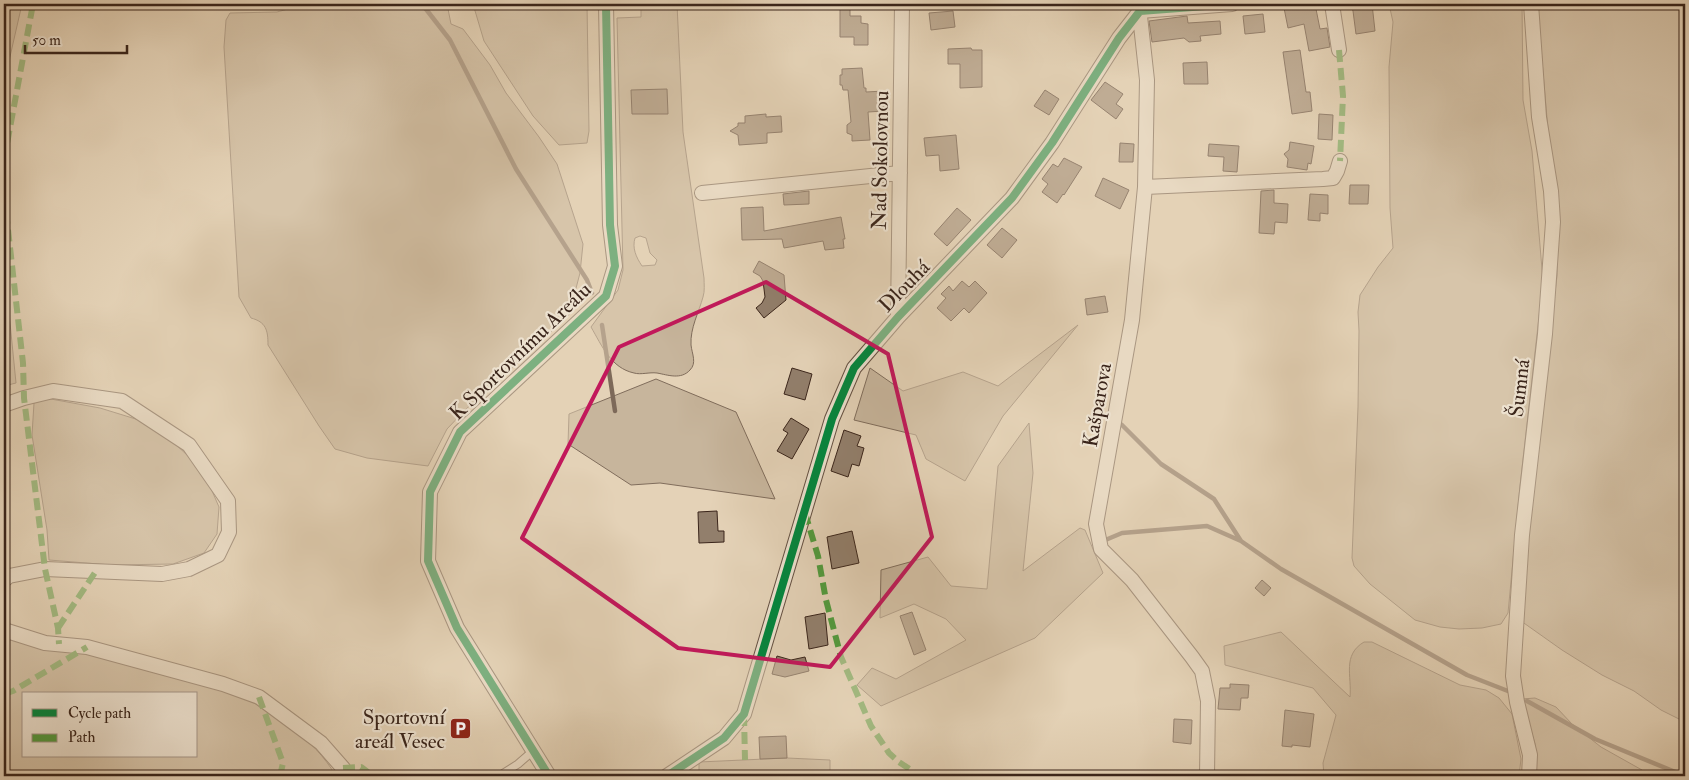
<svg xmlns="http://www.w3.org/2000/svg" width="1689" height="780" viewBox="0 0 1689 780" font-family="'IM FELL Double Pica',serif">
<rect width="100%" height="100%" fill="#e4d2b7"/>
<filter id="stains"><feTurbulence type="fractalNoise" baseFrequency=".004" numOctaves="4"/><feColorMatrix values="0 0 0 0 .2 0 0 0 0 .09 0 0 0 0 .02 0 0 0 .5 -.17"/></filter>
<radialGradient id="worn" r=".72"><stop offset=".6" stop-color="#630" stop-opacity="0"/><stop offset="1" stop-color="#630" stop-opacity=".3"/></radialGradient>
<path fill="#c7b59c" stroke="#806d5c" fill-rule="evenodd" d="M4,4h18l-18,79z
M306,4h141l4,20 12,5 27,36 16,28 33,44 18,27 26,80 -3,29 -11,42 -61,57 -43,38 -18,19 -19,37 -61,-8 -32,-9 -16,-23 -51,-81c0,-15 -2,-23 -17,-27l-12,-21 -15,-250 2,-27 4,-7 47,-1z
M473,4h114l2,127 -2,12 -28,2 -26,-29 -49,-75z
M641,4h36l6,128 21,146c0,6 1,13 -1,19 -4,15 -13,31 -12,48 1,9 6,18 -1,25 -9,10 -22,5 -33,3 -8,-1 -16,2 -23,0 -23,-5 -32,-27 -43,-46l27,-37 5,-20 -6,-252 24,-1zM640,236l6,2 4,15 7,7 -2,5 -13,1c-6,-9 -10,-18 -7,-28z
M1389,4h133l1,96 9,51 11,130 -23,205 -12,127 -7,11 -19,4 -23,1 -19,-2 -25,-7 -45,-36 -16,-18 -2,-8 6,-151 1,-76 -1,-19 2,-17 18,-28 15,-19 -3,-40 -1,-141 4,-45z
M1537,4h148v718l-24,-12 -27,-19 -32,-16 -40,-25 -41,-29 15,-172 21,-173 1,-41v-37l-9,-57z
M4,263l12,120 -12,3z
M1078,325l-75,91 -38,65 -39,-22 -10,-24 -62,-15 16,-52 33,23 60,-19 35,14z
M656,379l80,33 39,87 -115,-16 -29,2 -63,-41 1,-30z
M40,397l60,11 39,12 33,21 31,29 16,37 -2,27 -13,19 -31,11 -62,1 -62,-5 -2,-30 -15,-95 2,-32z
M1029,423l4,50 -10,98 57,-43 5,2 18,43 -68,65 -154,68 -24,-21 15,-17 24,11 70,-39 -20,-21 -32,-15 -34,14 1,-48 47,-13 23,29 36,3 11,-123z
M1281,632l69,65c2,-21 -8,-42 14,-55h8l88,43 26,5 13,8 13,16 9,45 -2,17h-195l-1,-13 13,-48 -23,-27 -88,-23 -1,-19z
M4,635l69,15 161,42c40,21 79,45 102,84h-332zM24,694h172v62h-172z
M1535,698l21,9 16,17 29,23 41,23 6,6h-112l-1,-32 -13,-45z
M787,758l43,2v16h-131v-14z"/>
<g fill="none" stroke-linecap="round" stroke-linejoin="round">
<path stroke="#7d6959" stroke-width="4.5" d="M422,4l28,36 66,129 71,111 5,13
M602,325l13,86
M1122,425l39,39 53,35 27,42 40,28 186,106 46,18
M1103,541l19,-8 85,-7 34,15
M1527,701l68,38 90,37"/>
</g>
<path fill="#927f6c" stroke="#3a251b" d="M840,4h10v12h11v7l7,1v21h-14v-8h-14z
M1305,4h10l5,25 7,-1 3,19 -21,4 -5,-27 -16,4 -4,-20z
M1372,4l3,27 -19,3 -3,-23 -2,-6z
M953,11l2,16 -24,3 -2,-17z
M1263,14l2,18 -20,2 -2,-18z
M1187,16l1,7 32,-2 1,13 -21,2 1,5 -12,1 -5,-4 -32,4 -3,-21z
M971,48l1,2h10v37l-22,1v-24h-12v-15z
M1300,50l6,42h4l2,19 -20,3 -9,-62z
M1207,62l1,22h-24l-1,-21z
M862,68l2,20h2v4l18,-1v20l-16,1 2,28 -18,1v-6l-5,-2v-8l4,-3 -3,-32h-5l-1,-5h-2v-10h2v-6z
M1105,82l18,12 -7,10 7,5 -7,10 -25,-19z
M667,89l1,25h-36l-1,-24z
M1045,90l14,9 -10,16 -15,-9z
M766,114v3l15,-1 1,16 -15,1v10l-28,2 -1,-10 -8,-4 8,-5v-3h7v-7z
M1319,114l14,1 -1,25 -14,-1z
M956,135l3,34 -19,2 -1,-16 -13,1 -2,-18z
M1290,142l24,4 -3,18 -3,-1 -1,7 -20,-3 1,-8 -4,-5 5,-4z
M1120,143l14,1 -1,18h-14z
M1209,144l30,2 -2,26 -14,-1 1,-14 -16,-1z
M1064,158l18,9 -18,28 -1,-1 -6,9 -15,-11 6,-8 -6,-5 11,-15 5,3z
M1103,178l26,12 -9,19 -25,-13z
M1350,185h19l-1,19h-19z
M1274,190v13l14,1 -1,19 -12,-1 -1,12 -15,-1 2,-42z
M809,191v13l-25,1 -1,-11z
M1310,194l18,1v19l-8,-1v8l-12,-1z
M763,207l1,24 77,-14 4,22h-2l1,9 -19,2 -2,-9 -39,7 -2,-9 -40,1 -1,-32z
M957,208l14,12 -24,26 -13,-12z
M1002,228l15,12 -15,18 -15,-13z
M759,261l25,14 2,25 -22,18 -8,-10 6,-5 3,-6 -2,-16 -3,-5 -7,-4z
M962,281l7,6 6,-6 12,12 -18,20 -5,-5 -13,13 -14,-13 9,-10 -5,-4 8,-8 4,5z
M1105,296l3,16 -21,3 -2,-16z
M792,368l20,6 -7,26 -21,-6z
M791,418l18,11 -17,30 -15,-8 11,-18 -5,-3z
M844,430l17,6 -4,10 7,2 -5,18 -7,-2 -4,13 -17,-6z
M717,511l1,20h6v11l-25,1 -1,-31z
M852,531l7,32 -27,6 -5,-32z
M1262,580l9,8 -7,8 -9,-8z
M912,612l14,38 -12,5 -14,-39z
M825,613l3,32 -19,4 -4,-32z
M777,656l14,4 14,-3 4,14 -24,6 -13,-3z
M1230,684l19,1 -1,13h-7l-1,12 -22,-1 2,-21h10z
M1285,710l29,4 -4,33 -18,-2v2l-10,-1z
M1174,719l18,1 -1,24 -18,-2z
M786,736l1,22 -27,1 -1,-22z"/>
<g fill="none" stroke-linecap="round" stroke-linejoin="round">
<defs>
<path id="lane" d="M499,776l19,-12 15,-13"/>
<path id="street" d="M1332,4l7,46
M1139,7l8,73 -2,107 -13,133 -36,204 5,25 31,31 60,77 10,14 6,30 -1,75
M1145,187l178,-8 10,-1 4,-7 3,-10
M702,193l198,-20
M898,317l4,-313
M4,405l20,-7 29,-7 69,10 67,44 39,56 1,31 -11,23 -29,14 -27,5 -117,-5 -36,7 -5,4
M4,630l41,13 42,4 136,37 36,13 62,46 22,25 5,8
M549,776l-92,-148 -29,-67 2,-69 30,-60 146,-136 9,-30 -5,-41 -4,-221
M667,776l57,-38 20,-24 88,-295 22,-51 44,-51 114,-119 40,-55 67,-105 21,-27 92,-7
M1529,776l1,-21 -13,-53 -4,-26 9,-141 23,-201 8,-112 -2,-31 -12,-74 -8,-113"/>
</defs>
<use href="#lane" stroke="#645042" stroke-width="9"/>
<use href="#street" stroke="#645042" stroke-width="16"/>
<use href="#lane" stroke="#ede2d0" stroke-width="7"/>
<use href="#street" stroke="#ede2d0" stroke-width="14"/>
<path stroke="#529b3e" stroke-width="6" stroke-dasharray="12 6" stroke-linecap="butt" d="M1339,50l4,46 -3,65
M4,160l29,-156
M4,194l19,169 1,35 21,171 13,59 1,16
M805,513l13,43 8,44 15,57 30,69 18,27 10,9 21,14
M58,628l38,-57
M4,694l9,-3 74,-44
M259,697l24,66 -3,13
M744,714l1,46
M343,768l18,-1 12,9"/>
<defs>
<path id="cycleway" d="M549,776l-92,-148 -29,-67 2,-69 30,-60 146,-136 9,-30 -5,-41 -4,-221
M667,776l57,-38 20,-24 88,-295 22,-51 44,-51 114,-119 40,-55 67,-105 21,-27 92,-7"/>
</defs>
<use href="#cycleway" stroke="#ede2d0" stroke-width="11"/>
<use href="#cycleway" stroke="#00873e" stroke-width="8"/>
</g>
<path d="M0 0H1689V780H0ZM766,282l122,72 44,183 -102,130 -152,-19 -156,-110 97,-191z" fill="#e4d2b7" fill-opacity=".55" fill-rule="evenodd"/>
<path fill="none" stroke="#c2185b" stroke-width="4" stroke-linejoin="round" d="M766,282l122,72 44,183 -102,130 -152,-19 -156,-110 97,-191z"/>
<defs>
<symbol id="parking-square" viewBox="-11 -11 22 22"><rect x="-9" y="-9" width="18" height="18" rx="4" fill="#8f2418" stroke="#ede2d0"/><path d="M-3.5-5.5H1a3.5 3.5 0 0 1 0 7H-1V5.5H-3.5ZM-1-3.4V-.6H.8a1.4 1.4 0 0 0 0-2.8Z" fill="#fff"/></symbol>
</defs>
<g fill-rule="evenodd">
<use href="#parking-square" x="448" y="716" width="25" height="25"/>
</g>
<g text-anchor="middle" stroke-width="4.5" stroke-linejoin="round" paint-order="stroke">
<g font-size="21" fill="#3a251b" stroke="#ede2d0">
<text transform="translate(880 160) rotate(-89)" y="7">Nad Sokolovnou</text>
<text transform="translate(904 286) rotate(-46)" y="7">Dlouhá</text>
<text transform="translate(520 351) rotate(-44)" y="7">K Sportovnímu Areálu</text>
<text transform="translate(1519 388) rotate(-83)" y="7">Šumná</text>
<text transform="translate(1097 405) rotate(-80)" y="7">Kašparova</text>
</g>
<g font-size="21" fill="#3a251b" stroke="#ede2d0" text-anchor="end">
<text x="445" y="724">Sportovní<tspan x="445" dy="24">areál Vesec</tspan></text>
</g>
</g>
<rect width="1689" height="780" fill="none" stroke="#e4d2b7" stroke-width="20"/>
<rect x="5" y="5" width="1679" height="770" fill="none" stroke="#3a251b" stroke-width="2.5"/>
<rect x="10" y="10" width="1669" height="760" fill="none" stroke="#3a251b"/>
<rect x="22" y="692" width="175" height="65" fill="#ede2d0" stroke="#a59688"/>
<rect x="32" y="709" width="25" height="8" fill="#00873e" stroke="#a59688"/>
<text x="68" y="718" font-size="15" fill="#3a251b">Cycle path</text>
<rect x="32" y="734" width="25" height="8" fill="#529b3e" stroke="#a59688"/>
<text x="68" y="742" font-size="15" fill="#3a251b">Path</text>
<path d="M25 45v8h102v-8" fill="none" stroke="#3a251b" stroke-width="2.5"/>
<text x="32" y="45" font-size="15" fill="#3a251b" stroke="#ede2d0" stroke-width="4" paint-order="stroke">50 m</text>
<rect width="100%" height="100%" filter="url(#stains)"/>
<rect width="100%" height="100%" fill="url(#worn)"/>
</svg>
